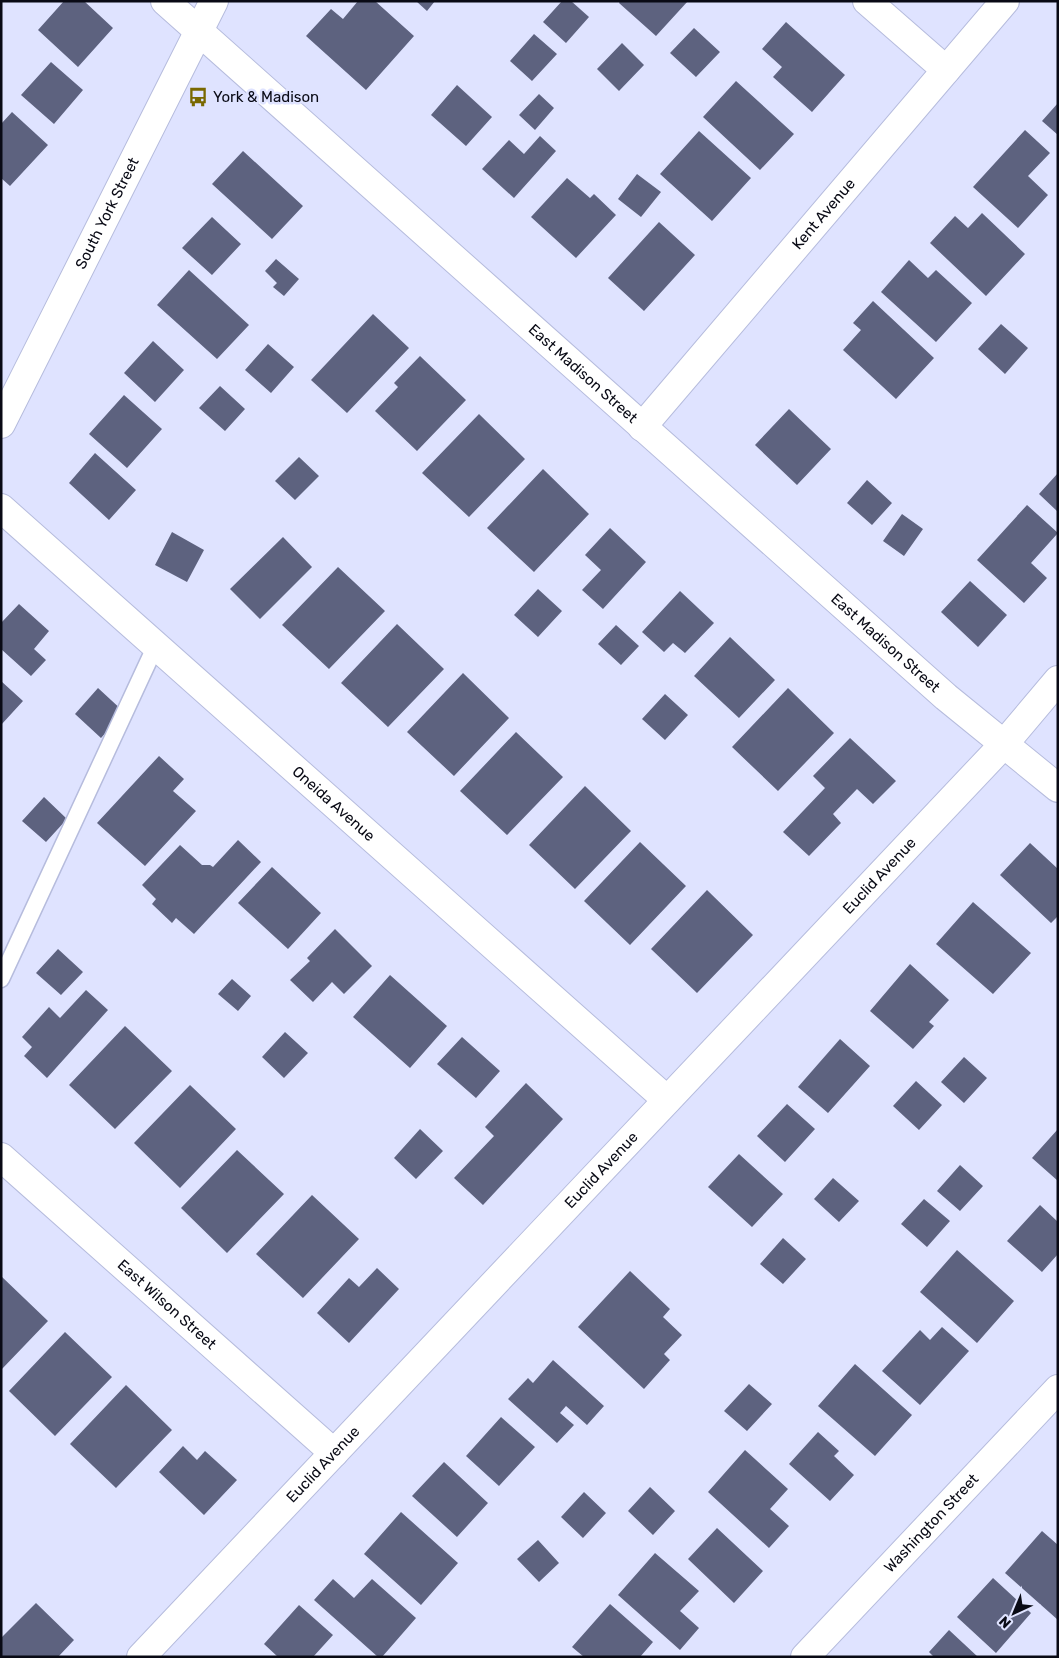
<svg xmlns="http://www.w3.org/2000/svg" width="1059" height="1658" viewBox="0 0 1059 1658" font-family="Rubik,sans-serif">
<rect width="100%" height="100%" fill="#dfe3ff"/>
<path fill="#5d627f" d="M64,1h20l29,27 -35,39 -40,-37z
M358,1h17l39,35 -48,54 -60,-54 25,-27 12,10z
M416,1h19l-8,10z
M562,1h9l18,16 -23,26 -23,-21z
M620,1h68l-32,35 -37,-33z
M786,22l59,53 -33,37 -39,-35 9,-10 -20,-18z
M694,28l26,24 -24,25 -26,-24z
M534,34l23,20 -25,27 -22,-20z
M622,43l22,22 -25,26 -22,-22z
M51,62l32,28 -29,34 -33,-29z
M736,81l58,53 -34,36 -57,-53z
M457,85l35,32 -26,29 -35,-31z
M539,94l15,14 -19,22 -16,-15z
M1058,103v32l-16,-14z
M12,112l36,33 -38,41 -9,-8v-54z
M1025,130l25,23 -22,23 20,19 -30,33 -45,-41z
M699,131l52,47 -39,43 -52,-47z
M540,136l16,15 -42,47 -32,-29 27,-29 15,14z
M243,151l60,55 -31,33 -60,-55z
M637,174l24,18 -20,25 -23,-18z
M567,178l23,20 4,-4 22,21 -40,43 -45,-41z
M982,213l43,41 -39,42 -56,-53 25,-27 13,12z
M212,217l29,27 -29,31 -30,-27z
M659,222l36,33 -51,56 -36,-33z
M276,259l23,20 -15,17 -11,-9 4,-4 -12,-12z
M909,260l19,18 8,-8 36,33 -36,39 -55,-50z
M189,270l60,55 -32,34 -60,-54z
M873,301l61,57 -38,41 -53,-49 18,-20 -8,-7z
M373,314l36,34 -62,65 -36,-33z
M1001,324l27,24 -23,26 -27,-25z
M153,341l31,29 -29,32 -31,-29z
M268,344l26,23 -23,26 -26,-23z
M420,356l46,44 -49,51 -42,-40 23,-24 -4,-4z
M220,386l25,23 -20,22 -26,-23z
M124,395l38,34 -35,39 -38,-34z
M789,409l42,40 -34,36 -42,-40z
M479,414l46,45 -56,58 -47,-44z
M95,453l41,37 -27,30 -40,-37z
M299,457l20,19 -24,24 -20,-19z
M543,469l46,45 -55,58 -47,-44z
M1058,473v39l-19,-18z
M867,480l25,23 -20,22 -25,-22z
M1027,505l31,28 -27,30 16,15 -23,25 -47,-43z
M902,514l21,15 -19,27 -21,-15z
M610,528l36,34 -43,47 -21,-19 19,-20 -16,-15z
M172,532l32,18 -17,32 -32,-17z
M283,537l29,30 -52,52 -30,-30z
M338,567l47,44 -56,58 -47,-44z
M970,581l37,34 -29,32 -37,-35z
M538,589l24,22 -24,26 -24,-22z
M680,591l34,32 -29,30 -12,-10 -9,9 -22,-20z
M19,604l30,27 -15,18 12,11 -15,16 -30,-27v-26z
M397,624l47,45 -56,58 -47,-44z
M616,625l23,21 -18,19 -23,-21z
M730,637l45,43 -36,38 -45,-42z
M463,673l46,45 -55,58 -47,-44z
M1,681l22,20 -22,24z
M98,688l26,24 -23,26 -26,-24z
M788,688l46,45 -56,58 -46,-44z
M665,694l23,21 -23,25 -23,-21z
M516,732l47,45 -56,58 -47,-44z
M850,738l46,43 -23,23 -16,-15 -24,25 8,9 -32,33 -26,-24 42,-44 -12,-12z
M159,756l25,23 -11,12 23,20 -51,55 -48,-43z
M585,786l46,45 -56,58 -46,-44z
M44,797l23,22 -21,23 -24,-21z
M238,840l23,22 -67,72 -18,-16 -4,5 -20,-19 4,-5 -14,-14 38,-40 22,20h8l3,2z
M640,842l46,44 -56,59 -46,-44z
M1030,843l28,26v47l-7,7 -51,-48z
M272,867l49,46 -33,36 -50,-46z
M707,890l46,45 -56,58 -46,-44z
M973,902l58,51 -38,41 -57,-50z
M335,929l37,37 -28,28 -12,-12 -19,20 -23,-22 20,-19 -3,-3z
M58,949l25,23 -22,23 -25,-22z
M910,964l39,36 -20,22 5,4 -21,23 -43,-38z
M390,975l57,51 -37,42 -57,-51z
M232,979l19,17 -13,15 -20,-17z
M86,990l22,20 -61,68 -23,-22 8,-9 -10,-10 27,-30 11,11z
M125,1026l47,45 -57,58 -46,-44z
M285,1032l23,21 -24,25 -22,-21z
M462,1037l38,34 -24,27 -39,-34z
M840,1039l30,27 -42,47 -30,-26z
M964,1057l23,21 -23,25 -23,-21z
M916,1081l26,24 -23,25 -26,-24z
M526,1083l37,36 -80,86 -29,-27 40,-42 -9,-9z
M190,1085l46,44 -56,59 -46,-45z
M787,1104l28,25 -30,33 -28,-26z
M420,1129l23,22 -27,28 -22,-21z
M1058,1129v52l-26,-23z
M237,1150l47,44 -57,59 -46,-45z
M739,1154l44,40 -31,33 -44,-40z
M960,1165l23,21 -23,25 -23,-20z
M833,1178l26,23 -20,21 -25,-23z
M312,1195l47,44 -56,59 -47,-44z
M924,1199l26,22 -23,26 -26,-23z
M1040,1205l18,17v32l-16,18 -35,-31z
M783,1238l23,21 -23,25 -23,-20z
M957,1250l57,51 -37,42 -57,-51z
M377,1268l22,21 -50,54 -32,-30 32,-35 10,9z
M630,1271l40,38 -7,8 19,18 -18,19 6,6 -26,29 -66,-62z
M1,1276l47,45 -47,49z
M942,1327l27,24 -49,54 -38,-34 38,-41 10,10z
M65,1332l47,45 -57,59 -46,-45z
M553,1360l51,46 -17,19 -21,-19 -6,7 14,12 -17,18 -49,-44 20,-21 5,5z
M855,1364l57,51 -37,41 -57,-50z
M749,1384l23,20 -25,27 -23,-20z
M126,1385l46,45 -56,58 -46,-44z
M501,1417l34,30 -36,39 -33,-30z
M818,1432l21,19 -5,5 20,19 -24,26 -41,-37z
M183,1446l14,14 8,-9 32,29 -33,35 -45,-43z
M745,1450l43,39 -18,20 19,17 -20,22 -61,-56z
M444,1462l44,41 -31,34 -45,-41z
M650,1487l25,24 -22,24 -25,-24z
M584,1492l22,21 -23,25 -22,-21z
M401,1512l57,51 -37,42 -57,-51z
M717,1528l46,43 -29,32 -46,-44z
M1042,1531l16,14v75l-53,-47z
M538,1540l21,23 -20,19 -22,-23z
M655,1553l44,38 -19,20 19,17 -19,22 -62,-55z
M993,1578l38,35 -35,40 -39,-36z
M333,1579l21,19 18,-19 44,39 -34,39h-4l-64,-57z
M36,1603l38,37 -16,17h-57v-19z
M610,1604l43,38 -13,15h-56l-12,-10z
M299,1605l34,30 -20,22h-35l-14,-13z
M949,1630l29,27h-44l-5,-5z"/>
<g fill="none" stroke-linecap="round" stroke-linejoin="round">
<defs>
<path id="lane" d="M1,979l155,-334"/>
<g id="street">
<path id="s1" d="M165,1l781,696 112,91"/>
<path d="M867,1l79,69"/>
<path id="s2" d="M642,427l363,-426"/>
<path id="s3" d="M1,508l666,592"/>
<path id="s4" d="M1,1157l333,296"/>
<path id="s5" d="M141,1657l863,-913 54,-64"/>
<path id="s6" d="M805,1657l253,-268"/>
</g>
<g id="secondary">
<path id="s7" d="M1,424l213,-423"/>
</g>
</defs>
<use href="#lane" stroke="#b6bcdd" stroke-width="19"/>
<use href="#street" stroke="#b6bcdd" stroke-width="30"/>
<use href="#secondary" stroke="#b6bcdd" stroke-width="30"/>
<use href="#lane" stroke="#fff" stroke-width="16"/>
<use href="#street" stroke="#fff" stroke-width="28"/>
<use href="#secondary" stroke="#fff" stroke-width="28"/>
</g>
<defs>
<symbol id="bus-bare" viewBox="-9 -9 18 18"><path d="M-5-6H5V4H4V6H2V4H-2V6H-4V4H-5ZM-3.5-4V0h7V-4ZM-3.5 1.2v1.5H-2V1.2ZM2 1.2v1.5H3.5V1.2Z" fill="#796800" stroke="#dfe3ff" stroke-width="2.5" paint-order="stroke"/></symbol>
</defs>
<g fill-rule="evenodd">
<use href="#bus-bare" x="184" y="83" width="28" height="28"/>
</g>
<g text-anchor="middle" stroke-width="5" stroke-linejoin="round" paint-order="stroke">
<g font-size="15" fill="#090a15" stroke="#dfe3ff" text-anchor="start">
<text x="213" y="102">York &amp; Madison</text>
</g>
<g font-size="15" fill="#090a15" stroke="#dfe3ff">
<text dy="5" stroke="none"><textPath href="#s7" startOffset="236">South York Street</textPath></text>
<text dy="5" stroke="none"><textPath href="#s2" startOffset="280">Kent Avenue</textPath></text>
<text dy="5" stroke="none"><textPath href="#s1" startOffset="560">East Madison Street</textPath></text>
<text dy="5" stroke="none"><textPath href="#s1" startOffset="965">East Madison Street</textPath></text>
<text dy="5" stroke="none"><textPath href="#s3" startOffset="445">Oneida Avenue</textPath></text>
<text dy="5" stroke="none"><textPath href="#s5" startOffset="1075">Euclid Avenue</textPath></text>
<text dy="5" stroke="none"><textPath href="#s5" startOffset="670">Euclid Avenue</textPath></text>
<text dy="5" stroke="none"><textPath href="#s4" startOffset="222">East Wilson Street</textPath></text>
<text dy="5" stroke="none"><textPath href="#s5" startOffset="265">Euclid Avenue</textPath></text>
<text dy="5" stroke="none"><textPath href="#s6" startOffset="184">Washington Street</textPath></text>
</g>
</g>
<rect width="1059" height="1658" fill="none" stroke="#090a15" stroke-width="5"/>
<g transform="translate(1014 1613) rotate(224)" stroke="#dfe3ff" stroke-width="4" paint-order="stroke">
<path d="M0-4L9 19L0 12L-9 19Z" fill="#090a15"/>
<text y="-8" font-size="14" font-weight="bold" text-anchor="middle" fill="#090a15">N</text>
</g>
</svg>
